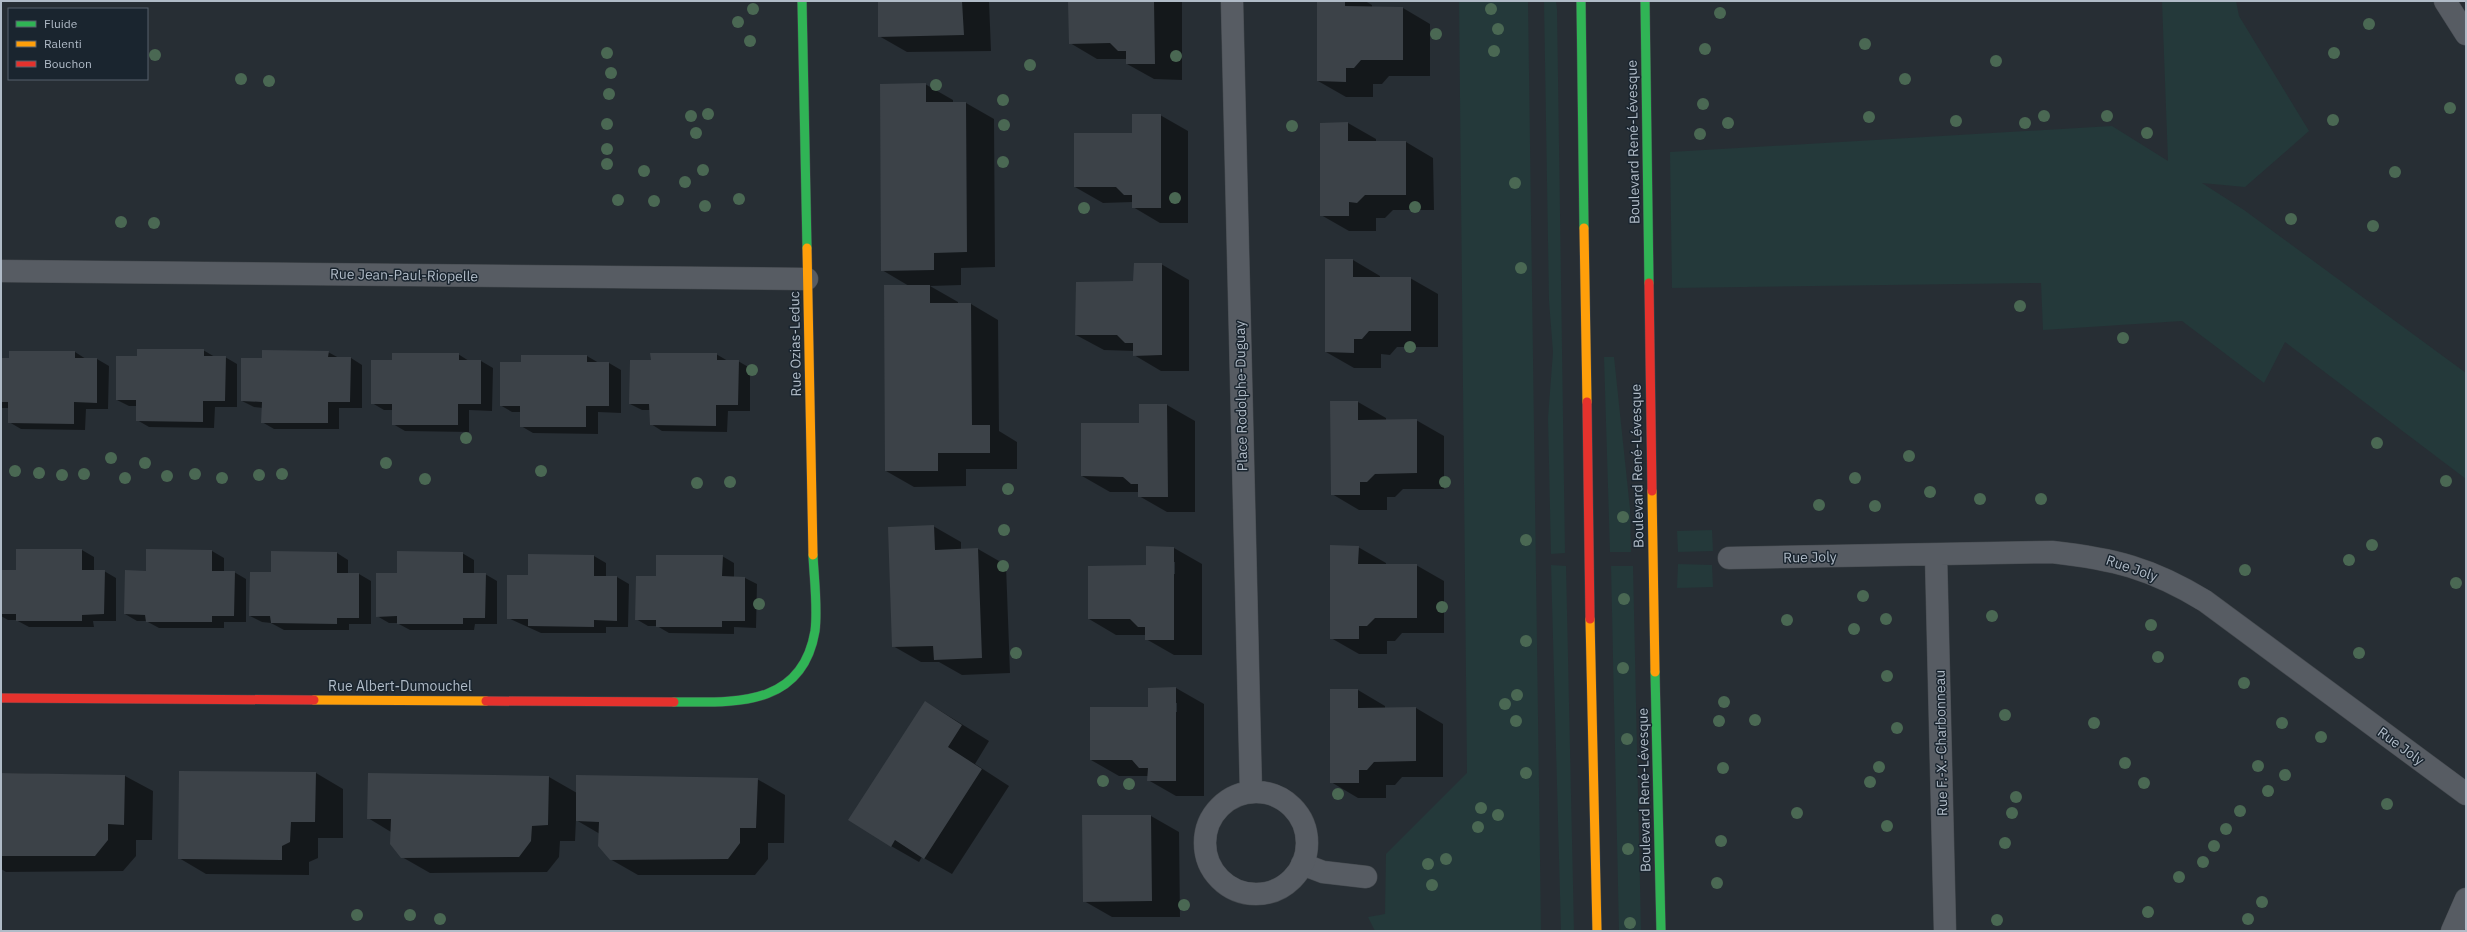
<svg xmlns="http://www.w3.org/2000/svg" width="2467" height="932" viewBox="0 0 2467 932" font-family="'IBM Plex Sans',sans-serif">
<rect width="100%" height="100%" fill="#272e34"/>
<path fill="#24393a" d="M1459,1h69l13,930h-166l-7,-14 17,-3 1,-60 81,-81z
M1544,1h12l1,8 8,544 -14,1 -3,-136 5,-66 -4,-51z
M2162,1h74l3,15 70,115 -64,56 -43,-4 42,27 222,163v106l-181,-137 -21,41 -82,-62 -139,9 -2,-47 -369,5 -2,-136 442,-26 56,35z
M1604,357h10l16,152 1,43h-21z
M1712,530l1,21 -35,1 -1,-21z
M1678,564l34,1 1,22 -36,1z
M1551,565l15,1 8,365h-13z
M1611,566h22l8,365h-22z"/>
<path fill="#0007" fill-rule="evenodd" d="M879,1h110l2,50 -84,1 -28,-16z
M1069,1h113v79l-28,-1 -27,-15v-5h-30l-27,-16z
M1318,1h47l7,4v3h31l27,16v52h-41l-7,8h-9v13h-27l-28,-16z
M925,84l28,16v3h13l28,16 1,148 -34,1v17l-31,1 28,16v2h13l27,16 1,111 18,11v27h-51v17l-52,1 -28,-16 23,-185 -27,-16z
M1160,115l28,16v92h-28l-27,-16v-5l-30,1 -28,-16 58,-53z
M1348,123l28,16v3h30l27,16 1,52h-41l-8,8h-9v13h-27l-28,-16v-91z
M1353,260l27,16v2h30l28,16v53h-41l-7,8 -9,-1v14h-27l-28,-16z
M1161,264l28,16v91h-28l-27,-16v-4l-30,-1 -28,-15 58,-53z
M203,350l12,7h10l12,7v43h-22l-1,21 -65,-1 -12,-7v-14h-8l-12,-6 21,-43z
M75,352l11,7h11l12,7 -1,43h-22l-1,21 -64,-1 -12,-7v-14h-8v-49z
M328,352l11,6h12l11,7v43h-23v21h-65l-12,-7 1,-14 -9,-1 -12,-6z
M458,354l11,7h12l12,7 -1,43 -23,-1v22l-64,-1 -12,-7v-14h-9l-12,-7 21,-42z
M716,354l12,7h10l12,7v43h-22l-1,21 -65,-1 -11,-7 -1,-14h-8l-12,-6 22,-43z
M522,356h65l12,7h10l12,7v43l-23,-1v22l-65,-1 -12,-7v-14h-9l-12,-7 22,-42z
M1331,402h27l28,16v3l30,-1 28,16v53h-41l-8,8h-8v13h-28l-27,-16z
M1140,405h27l28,16v91h-28l-28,-16v-4h-29l-28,-16 58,-52z
M933,526l28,16v8l17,-1 28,16 4,108 -48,2 -23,-13h-18l-28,-16z
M1147,547l27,1 28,16v91h-28l-28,-16v-4h-30l-27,-16 58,-53zM1173,562h2v12h-2z
M1358,547l28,16v2h30l28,16v52h-42l-7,8h-8v13h-28l-28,-16z
M82,550l12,7v14h10l12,7v43h-23l1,6h-65l-13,-7h-8l-7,-4v-45h16z
M212,551l12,7v14h10l12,7v43h-22v6h-65l-13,-7h-9l-12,-7z
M337,553l11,7v14h11l12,7v43h-22v6h-65l-13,-7 -9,-1 -12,-6 22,-43z
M462,553l12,7v14h11l12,7v43h-22l-1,6h-64l-13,-7h-8l-12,-7 21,-42z
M594,556l12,7v14h11l12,7 -1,43h-22v6h-65l-33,-15 21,-42z
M722,556l12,7v14l11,1 12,6 -1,44 -22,-1v7l-65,-1 -12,-7h-9l-12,-7 21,-42z
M1176,688l28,16v92h-28l-28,-16v-4h-29l-28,-16 59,-52 -1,-19zM1175,703h2v9h-2z
M1358,690l27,16v3l31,-1 27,16v53h-41l-7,8h-9v13h-28l-27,-16z
M926,702l63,39 -14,23 34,22 -57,88 -30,-17 -3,5 -28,-16z
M1,773l124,3 28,15 -1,49h-16v16l-13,15 -117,1 -5,-3z
M316,773l27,16v49h-25v20l-9,4v13l-103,-1 -27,-16z
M549,777l28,16 180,-14 28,16 -1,48h-16v16l-13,16h-117l-28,-16 -10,-25 -24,-14 -1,21h-15l-1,16 -12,15 -117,1 -28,-16 -11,-25 -23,-14z
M1083,816h68l28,16 1,85h-68l-28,-16z"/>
<path fill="#3c4248" d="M878,1h84l2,34 -86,2z
M1068,1h86l1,63h-29v-13h-8l-8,-8 -41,1z
M1317,1h28v5l58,1v53h-42l-7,8h-8v14l-29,-1z
M926,83v19h40l1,150 -33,1v17l-53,1 -1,-187z
M1132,114h29v94h-29v-13h-8l-8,-8h-42v-54h58z
M1348,122v19h58v54h-41l-8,8 -8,-1v14h-29v-93z
M1325,259h28v18h58v54h-42l-7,8h-8v14l-29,-1z
M1134,263h28v92l-29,1v-13h-8l-8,-8h-42l1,-53 57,-1z
M884,285h46v18h41l1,122h18v28h-52v18h-53z
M137,349h67v7h22l-1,45h-22v21l-67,-1v-21h-20v-44h21z
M262,350l67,1 -1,6h23l-1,45h-22v21h-67l1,-21 -21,-1v-43h21z
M9,351h66v7h22v45l-23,-1v22l-66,-1v-21h-7v-44h8z
M392,353h67v7h22v44h-23v21h-66v-21h-21v-44h21z
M650,353h67v7h22l-1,45h-22v21l-66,-1 -1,-21h-20l1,-44h21z
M521,355h66v7h22v44h-23v21h-66v-21h-20v-44h21z
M1330,401h28v19l59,-1v54l-42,1 -8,8h-7v13h-29z
M1139,404h28l1,93h-30v-13h-7l-8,-7 -42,-1v-53h58z
M934,525l1,25 43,-2 4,110 -48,2 -1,-14 -41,1 -4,-120z
M1330,545l29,1 -1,18h59v54h-42l-8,8h-8v13h-29z
M1146,546l28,1v93h-29v-13h-7l-8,-8h-42v-53l58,-1z
M16,549h66v21h23l-1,44 -22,1v6h-66v-7h-15v-44h15z
M146,549l66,1v21h23l-1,45h-22v6h-66l-1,-7 -21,-1 1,-44 21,1z
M271,551l66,1v21h22v45h-22v6l-66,-1 -1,-7h-21l1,-44h21z
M397,551l66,1v21h23l-1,45h-22v6h-66v-8l-21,1v-44h21z
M528,554l66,1v21h23v45l-23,-1v7l-66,-1v-7h-21v-44h21z
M656,555h67l-1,21 23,1v44h-23v6h-66v-7h-21l1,-44h20z
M1176,687v94h-29l1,-13h-9l-7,-8h-42v-53h58v-19z
M1330,689h28v19l58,-1v54l-42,1 -7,8h-8v13h-29z
M925,701l37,24 -14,22 34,22 -58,90 -29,-19 -4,7 -43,-27z
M179,771l137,1 -1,50h-24l-1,20 -8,4v14l-104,-1z
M1,773l124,2 -1,50 -16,-1v16l-13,16h-94z
M368,773l181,3 -1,49 -16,1 -1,15 -12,16 -118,1 -11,-14 1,-25h-24z
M576,775l182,3 -2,50h-16v15l-12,16 -118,1 -12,-14 1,-24 -23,-1z
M1082,815h69l1,86 -69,1z"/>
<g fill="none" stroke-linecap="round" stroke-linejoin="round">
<defs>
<path id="lane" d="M1302,864l21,8 43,5"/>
<path id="street" d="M1232,1l19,791
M2445,1l21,33
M1,271l806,8
M1936,555l9,376
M1729,558l323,-6c62,7 99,16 153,49l261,193
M1205 843a51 51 0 1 1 102 0a51 51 0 1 1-102 0Z
M2452,931l14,-32"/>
<path id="fast" d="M802,1l5,247
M1581,1l3,227
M1645,1l4,282
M1655,672l6,259
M674,702c60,0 128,6 141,-71 3,-23 -1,-53 -2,-76"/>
<path id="slow" d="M1584,228l3,174
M807,248l6,307
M1652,491l3,181
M1590,619l7,312
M314,700l172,1"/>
<path id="jam" d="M1649,283l3,208
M1587,402l3,217
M1,698l313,2
M486,701l188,1"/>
</defs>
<use href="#lane" stroke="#454a4f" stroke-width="23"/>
<use href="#street" stroke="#454a4f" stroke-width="23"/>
<use href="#fast" stroke="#454a4f" stroke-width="10"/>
<use href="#slow" stroke="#454a4f" stroke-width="10"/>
<use href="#jam" stroke="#454a4f" stroke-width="10"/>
<use href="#lane" stroke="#575c63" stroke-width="22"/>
<use href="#street" stroke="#575c63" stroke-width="22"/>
<use href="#fast" stroke="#30b455" stroke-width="9"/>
<use href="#slow" stroke="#ff9f0a" stroke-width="9"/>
<use href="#jam" stroke="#e5322d" stroke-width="9"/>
</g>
<g fill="#4a6853">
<circle cx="753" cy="9" r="6"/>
<circle cx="1491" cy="9" r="6"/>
<circle cx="1720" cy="13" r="6"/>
<circle cx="738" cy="22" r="6"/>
<circle cx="2369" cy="24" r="6"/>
<circle cx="1498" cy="29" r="6"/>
<circle cx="1436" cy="34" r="6"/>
<circle cx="750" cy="41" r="6"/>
<circle cx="1865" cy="44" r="6"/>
<circle cx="1705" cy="49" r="6"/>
<circle cx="1494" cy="51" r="6"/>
<circle cx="607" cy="53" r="6"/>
<circle cx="2334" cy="53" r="6"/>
<circle cx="155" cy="55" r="6"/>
<circle cx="1176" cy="56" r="6"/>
<circle cx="1996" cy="61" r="6"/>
<circle cx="1030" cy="65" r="6"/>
<circle cx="611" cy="73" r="6"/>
<circle cx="241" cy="79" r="6"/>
<circle cx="1905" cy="79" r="6"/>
<circle cx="269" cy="81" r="6"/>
<circle cx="936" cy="85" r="6"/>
<circle cx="609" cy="94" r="6"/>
<circle cx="1003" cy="100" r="6"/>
<circle cx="1703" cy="104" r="6"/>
<circle cx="2450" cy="108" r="6"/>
<circle cx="708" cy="114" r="6"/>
<circle cx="691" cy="116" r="6"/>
<circle cx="2044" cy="116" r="6"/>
<circle cx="2107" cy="116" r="6"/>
<circle cx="1869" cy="117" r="6"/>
<circle cx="2333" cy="120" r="6"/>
<circle cx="1956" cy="121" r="6"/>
<circle cx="1728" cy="123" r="6"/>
<circle cx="2025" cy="123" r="6"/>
<circle cx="607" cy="124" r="6"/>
<circle cx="1004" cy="125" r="6"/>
<circle cx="1292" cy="126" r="6"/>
<circle cx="696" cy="133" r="6"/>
<circle cx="2147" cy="133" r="6"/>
<circle cx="1700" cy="134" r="6"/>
<circle cx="607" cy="149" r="6"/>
<circle cx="1003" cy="162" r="6"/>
<circle cx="607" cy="164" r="6"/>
<circle cx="703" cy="170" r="6"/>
<circle cx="644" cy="171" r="6"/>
<circle cx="2395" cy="172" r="6"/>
<circle cx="685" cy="182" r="6"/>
<circle cx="1515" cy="183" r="6"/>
<circle cx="1175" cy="198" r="6"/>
<circle cx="739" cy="199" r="6"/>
<circle cx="618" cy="200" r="6"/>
<circle cx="654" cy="201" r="6"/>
<circle cx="705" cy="206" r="6"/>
<circle cx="1415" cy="207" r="6"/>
<circle cx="1084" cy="208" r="6"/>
<circle cx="2291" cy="219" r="6"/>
<circle cx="121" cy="222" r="6"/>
<circle cx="154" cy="223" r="6"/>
<circle cx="2373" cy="226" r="6"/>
<circle cx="1521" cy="268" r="6"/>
<circle cx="2020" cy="306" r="6"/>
<circle cx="2123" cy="338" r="6"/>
<circle cx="1410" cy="347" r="6"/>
<circle cx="752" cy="370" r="6"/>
<circle cx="466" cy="438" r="6"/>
<circle cx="2377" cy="443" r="6"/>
<circle cx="1909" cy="456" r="6"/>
<circle cx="111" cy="458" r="6"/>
<circle cx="145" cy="463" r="6"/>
<circle cx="386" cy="463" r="6"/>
<circle cx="15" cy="471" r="6"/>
<circle cx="541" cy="471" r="6"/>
<circle cx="39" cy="473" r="6"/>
<circle cx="84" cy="474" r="6"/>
<circle cx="195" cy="474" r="6"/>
<circle cx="282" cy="474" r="6"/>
<circle cx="62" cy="475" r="6"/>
<circle cx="259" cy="475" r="6"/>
<circle cx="167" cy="476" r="6"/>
<circle cx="125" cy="478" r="6"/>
<circle cx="222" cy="478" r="6"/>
<circle cx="1855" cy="478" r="6"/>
<circle cx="425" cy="479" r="6"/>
<circle cx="2446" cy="481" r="6"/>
<circle cx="730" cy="482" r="6"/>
<circle cx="1445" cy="482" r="6"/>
<circle cx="697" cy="483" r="6"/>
<circle cx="1008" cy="489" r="6"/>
<circle cx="1930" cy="492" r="6"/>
<circle cx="1980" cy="499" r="6"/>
<circle cx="2041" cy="499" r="6"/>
<circle cx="1819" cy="505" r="6"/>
<circle cx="1875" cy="506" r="6"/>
<circle cx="1623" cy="517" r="6"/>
<circle cx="1004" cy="530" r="6"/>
<circle cx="1526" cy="540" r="6"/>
<circle cx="2372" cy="545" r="6"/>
<circle cx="2349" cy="560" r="6"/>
<circle cx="1003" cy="566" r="6"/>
<circle cx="2245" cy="570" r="6"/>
<circle cx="2456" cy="583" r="6"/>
<circle cx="1863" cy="596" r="6"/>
<circle cx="1624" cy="599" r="6"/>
<circle cx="759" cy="604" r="6"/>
<circle cx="1442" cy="607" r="6"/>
<circle cx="1992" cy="616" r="6"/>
<circle cx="1886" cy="619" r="6"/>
<circle cx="1787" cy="620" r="6"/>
<circle cx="2151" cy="625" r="6"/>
<circle cx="1854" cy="629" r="6"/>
<circle cx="1526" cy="641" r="6"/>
<circle cx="1016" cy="653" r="6"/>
<circle cx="2359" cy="653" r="6"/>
<circle cx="2158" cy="657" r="6"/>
<circle cx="1623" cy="668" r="6"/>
<circle cx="1887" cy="676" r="6"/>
<circle cx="2244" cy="683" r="6"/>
<circle cx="1517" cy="695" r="6"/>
<circle cx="1724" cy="702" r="6"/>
<circle cx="1505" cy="704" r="6"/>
<circle cx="2005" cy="715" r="6"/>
<circle cx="1755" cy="720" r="6"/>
<circle cx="1516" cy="721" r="6"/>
<circle cx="1719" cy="721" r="6"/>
<circle cx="2094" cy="723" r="6"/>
<circle cx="2282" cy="723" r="6"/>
<circle cx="1897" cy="728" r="6"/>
<circle cx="2321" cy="737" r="6"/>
<circle cx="1627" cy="739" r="6"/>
<circle cx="2125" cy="763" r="6"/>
<circle cx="2258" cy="766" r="6"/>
<circle cx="1879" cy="767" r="6"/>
<circle cx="1723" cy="768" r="6"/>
<circle cx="1526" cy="773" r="6"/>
<circle cx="2285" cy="775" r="6"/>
<circle cx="1103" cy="781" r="6"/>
<circle cx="1870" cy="782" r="6"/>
<circle cx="2144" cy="783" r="6"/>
<circle cx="1129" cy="784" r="6"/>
<circle cx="2268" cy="791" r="6"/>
<circle cx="1338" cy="794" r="6"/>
<circle cx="2016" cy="797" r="6"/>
<circle cx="2387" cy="804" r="6"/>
<circle cx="1481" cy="808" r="6"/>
<circle cx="2240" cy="811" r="6"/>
<circle cx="1797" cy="813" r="6"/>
<circle cx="2012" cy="813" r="6"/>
<circle cx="1498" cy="815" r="6"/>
<circle cx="1887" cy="826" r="6"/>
<circle cx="1478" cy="827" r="6"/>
<circle cx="2226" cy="829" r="6"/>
<circle cx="1721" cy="841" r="6"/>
<circle cx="2005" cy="843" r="6"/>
<circle cx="2214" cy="846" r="6"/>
<circle cx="1628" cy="849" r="6"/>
<circle cx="1446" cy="859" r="6"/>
<circle cx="2203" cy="862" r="6"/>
<circle cx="1428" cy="864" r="6"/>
<circle cx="2179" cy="877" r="6"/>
<circle cx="1717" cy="883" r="6"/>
<circle cx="1432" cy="885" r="6"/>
<circle cx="2262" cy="902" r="6"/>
<circle cx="1184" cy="905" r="6"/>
<circle cx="2148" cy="912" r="6"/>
<circle cx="357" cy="915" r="6"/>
<circle cx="410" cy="915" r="6"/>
<circle cx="440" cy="919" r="6"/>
<circle cx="2248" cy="919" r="6"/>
<circle cx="1997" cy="920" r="6"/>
<circle cx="1630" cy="923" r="6"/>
</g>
<g text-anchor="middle" stroke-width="3" stroke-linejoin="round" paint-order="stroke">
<g font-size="14" fill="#b0bbc7" stroke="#1a252f">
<text transform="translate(1633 142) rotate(-91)" y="5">Boulevard René-Lévesque</text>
<text transform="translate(404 275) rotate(1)" y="5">Rue Jean-Paul-Riopelle</text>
<text transform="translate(795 344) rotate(-91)" y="5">Rue Ozias-Leduc</text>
<text transform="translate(1241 396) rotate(-91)" y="5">Place Rodolphe-Duguay</text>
<text transform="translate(1637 466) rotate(-91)" y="5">Boulevard René-Lévesque</text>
<text transform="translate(1810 557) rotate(-1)" y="5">Rue Joly</text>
<text transform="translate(2132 568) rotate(19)" y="5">Rue Joly</text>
<text x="400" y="691">Rue Albert-Dumouchel</text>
<text transform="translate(1941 743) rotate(-91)" y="5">Rue F.-X.-Charbonneau</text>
<text transform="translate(2401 746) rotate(36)" y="5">Rue Joly</text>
<text transform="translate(1644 790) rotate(-91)" y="5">Boulevard René-Lévesque</text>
</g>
</g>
<rect width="2467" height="932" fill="none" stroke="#b0bbc7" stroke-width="4"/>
<rect x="8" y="8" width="140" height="72" fill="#1a252f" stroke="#56616c"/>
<rect x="16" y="21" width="20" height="6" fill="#30b455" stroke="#56616c"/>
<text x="44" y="28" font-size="12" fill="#b0bbc7">Fluide</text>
<rect x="16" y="41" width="20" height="6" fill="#ff9f0a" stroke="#56616c"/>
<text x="44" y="48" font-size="12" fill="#b0bbc7">Ralenti</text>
<rect x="16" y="61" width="20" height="6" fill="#e5322d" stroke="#56616c"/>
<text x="44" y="68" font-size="12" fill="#b0bbc7">Bouchon</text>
</svg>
